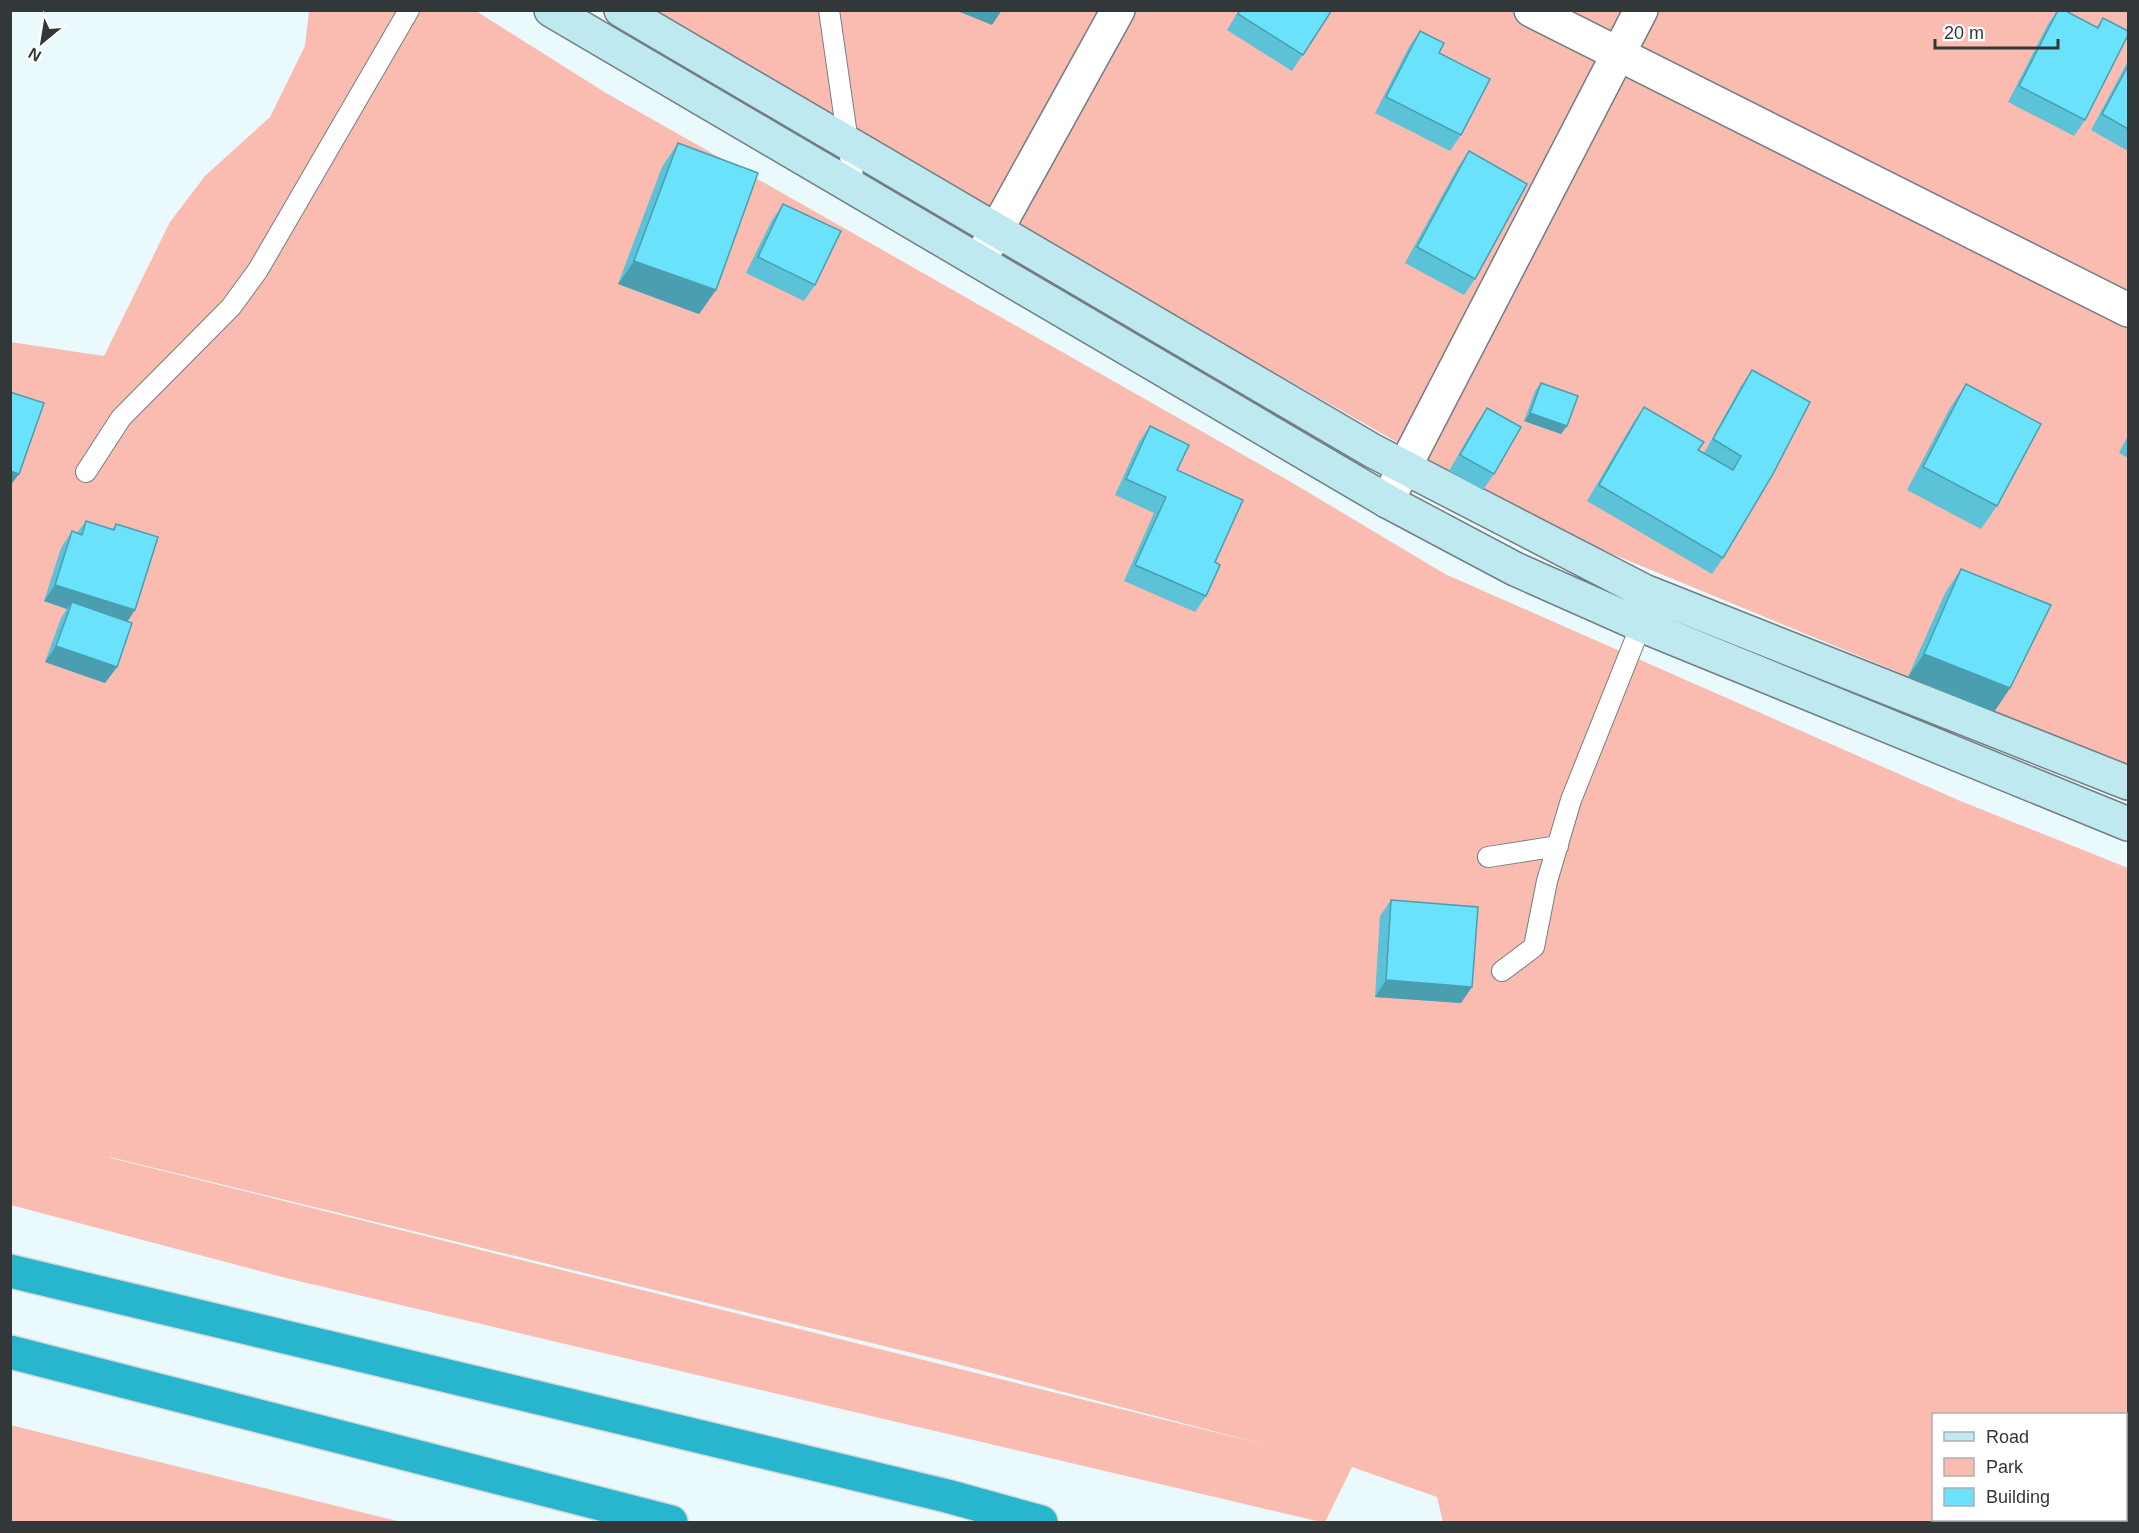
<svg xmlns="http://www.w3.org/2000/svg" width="2139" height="1533" viewBox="0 0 2139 1533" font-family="Arial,sans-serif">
<rect width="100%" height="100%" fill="#eaf9fc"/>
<path fill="#fabbb1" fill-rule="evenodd" d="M309,11h167l130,82 685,389 154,92 513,226 170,68v654h-685l-6,-25 -85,-30 -27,55h-4l-1031,-243 -279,-74 -1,-863 94,14 66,-134 35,-46 65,-59 35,-71zM110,1157l839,205 325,85 -1163,-289zM1934,1414h192v106h-192z
M655,11h1473v756l-586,-242 -459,-262z
M10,1425l391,97h-390z"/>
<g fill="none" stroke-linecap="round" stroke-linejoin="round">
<defs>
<path id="lane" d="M829,10l26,181
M86,472l35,-54 110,-111 27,-37 151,-260
M1488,857l70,-11
M1502,971l32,-24 13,-66 24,-81 70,-175"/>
<path id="street" d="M1531,10l597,300
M982,256l136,-246
M1387,501l254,-491"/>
<path id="secondary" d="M551,10l836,491 128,68 126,56 487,199
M621,10l752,441 271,140 484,192"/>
<path id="highway" d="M10,1271l937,225 94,26
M10,1352l661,170"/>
</defs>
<use href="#lane" stroke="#727f82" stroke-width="22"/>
<use href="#street" stroke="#727f82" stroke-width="36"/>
<use href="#secondary" stroke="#727f82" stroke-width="36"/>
<use href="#highway" stroke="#d6d7d7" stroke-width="36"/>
<use href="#lane" stroke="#fff" stroke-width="20"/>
<use href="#street" stroke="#fff" stroke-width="33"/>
<use href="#secondary" stroke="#bee9f0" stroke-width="33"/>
<use href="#highway" stroke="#28b5ce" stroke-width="33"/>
</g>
<path fill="#5bc2d8" d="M1239,10h93l-40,61 -65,-41z
M2058,10l39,17 6,-9 -18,102 -11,16 -66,-34 40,-78z
M1420,31l19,22 22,82 -11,16 -75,-38 34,-66z
M2128,61v90l-37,-21z
M678,143l38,147 -17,24 -81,-30 44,-117z
M1469,151l6,128 -11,16 -59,-32 53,-96z
M783,204l32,81 -11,16 -58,-28 26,-53z
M1752,370l58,32 -87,156 -11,16 -125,-73 46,-78 11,-16 60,46 37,-67z
M1541,383l20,51 -37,-13 11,-30z
M1966,384l31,122 -16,23 -74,-39 43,-82z
M1487,408l7,66 -11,16 -34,-19 27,-47z
M1150,426l27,44 38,92 -9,34 -11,16 -71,-31 30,-68 -39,-18 24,-53z
M2128,435v23l-9,-5z
M86,521l26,9 4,-6 11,97 -10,46 -12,16 -60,-21 16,-44 6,-9 -23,-8 17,-53 11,-17 5,2z
M1961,569l49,119 -16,24 -86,-35 37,-84z
M1391,900l70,103 -86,-6 5,-81z"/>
<path fill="#4a9eb0" d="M955,10h47l-10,15z
M634,261l82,29 -17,24 -81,-30z
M1530,413l37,13 -6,8 -37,-13z
M10,471l9,3 -9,12z
M55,585l80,25 -11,17 -52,-25 -5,7 -23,-8z
M56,646l61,21 -12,16 -60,-21z
M1924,654l86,34 -16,24 -86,-35z
M1386,980l86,7 -11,16 -86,-6z"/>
<path fill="#6ae2fb" stroke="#4a9eb0" stroke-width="1.5" d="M1240,10h92l-29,45 -65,-41z
M2058,10h6l34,18 5,-10 25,13v4l-43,85 -66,-34z
M1420,31l24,12 -5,10 51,26 -29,56 -75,-38z
M2128,66v63l-26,-15z
M678,143l80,30 -42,117 -82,-29z
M1469,151l58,33 -52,95 -58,-32z
M783,204l58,27 -26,54 -57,-28z
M1752,370l58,32 -37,72 -50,84 -124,-73 45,-78 60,35 -6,8 35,20 8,-14 -28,-17z
M1541,383l37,13 -11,30 -37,-13z
M1966,384l75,40 -44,82 -74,-39z
M10,392l34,11 -25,71 -9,-3z
M1487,408l34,19 -27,47 -34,-19z
M1150,426l39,19 -12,25 66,30 -28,62 5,3 -14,31 -71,-31 31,-68 -40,-18z
M86,521l28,9 2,-6 42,13 -23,73 -80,-25 17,-54 10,4z
M1961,569l90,36 -41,83 -86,-34z
M72,602l60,21 -15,44 -61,-21z
M1391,900l87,7 -6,80 -86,-7z"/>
<rect width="2139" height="1533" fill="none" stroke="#323839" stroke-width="24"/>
<rect x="1932" y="1413" width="195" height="108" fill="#ffffff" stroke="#adafb0" stroke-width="1.5"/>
<rect x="1944" y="1432" width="30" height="9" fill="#bee9f0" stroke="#adafb0" stroke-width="1.5"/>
<text x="1986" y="1443" font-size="18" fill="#323839">Road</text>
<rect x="1944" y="1458" width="30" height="18" fill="#fabbb1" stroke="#adafb0" stroke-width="1.5"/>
<text x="1986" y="1473" font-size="18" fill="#323839">Park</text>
<rect x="1944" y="1488" width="30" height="18" fill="#6ae2fb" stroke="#adafb0" stroke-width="1.5"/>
<text x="1986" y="1503" font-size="18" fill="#323839">Building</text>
<g transform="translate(42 42) rotate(210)" stroke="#ffffff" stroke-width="4.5" paint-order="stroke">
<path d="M0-4.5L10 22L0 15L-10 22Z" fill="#323839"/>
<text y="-9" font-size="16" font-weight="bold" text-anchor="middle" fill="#323839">N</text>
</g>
<path d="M1935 39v9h123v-9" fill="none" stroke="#323839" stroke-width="3"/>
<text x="1944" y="39" font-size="18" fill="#323839" stroke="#ffffff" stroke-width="4.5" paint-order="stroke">20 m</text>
</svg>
